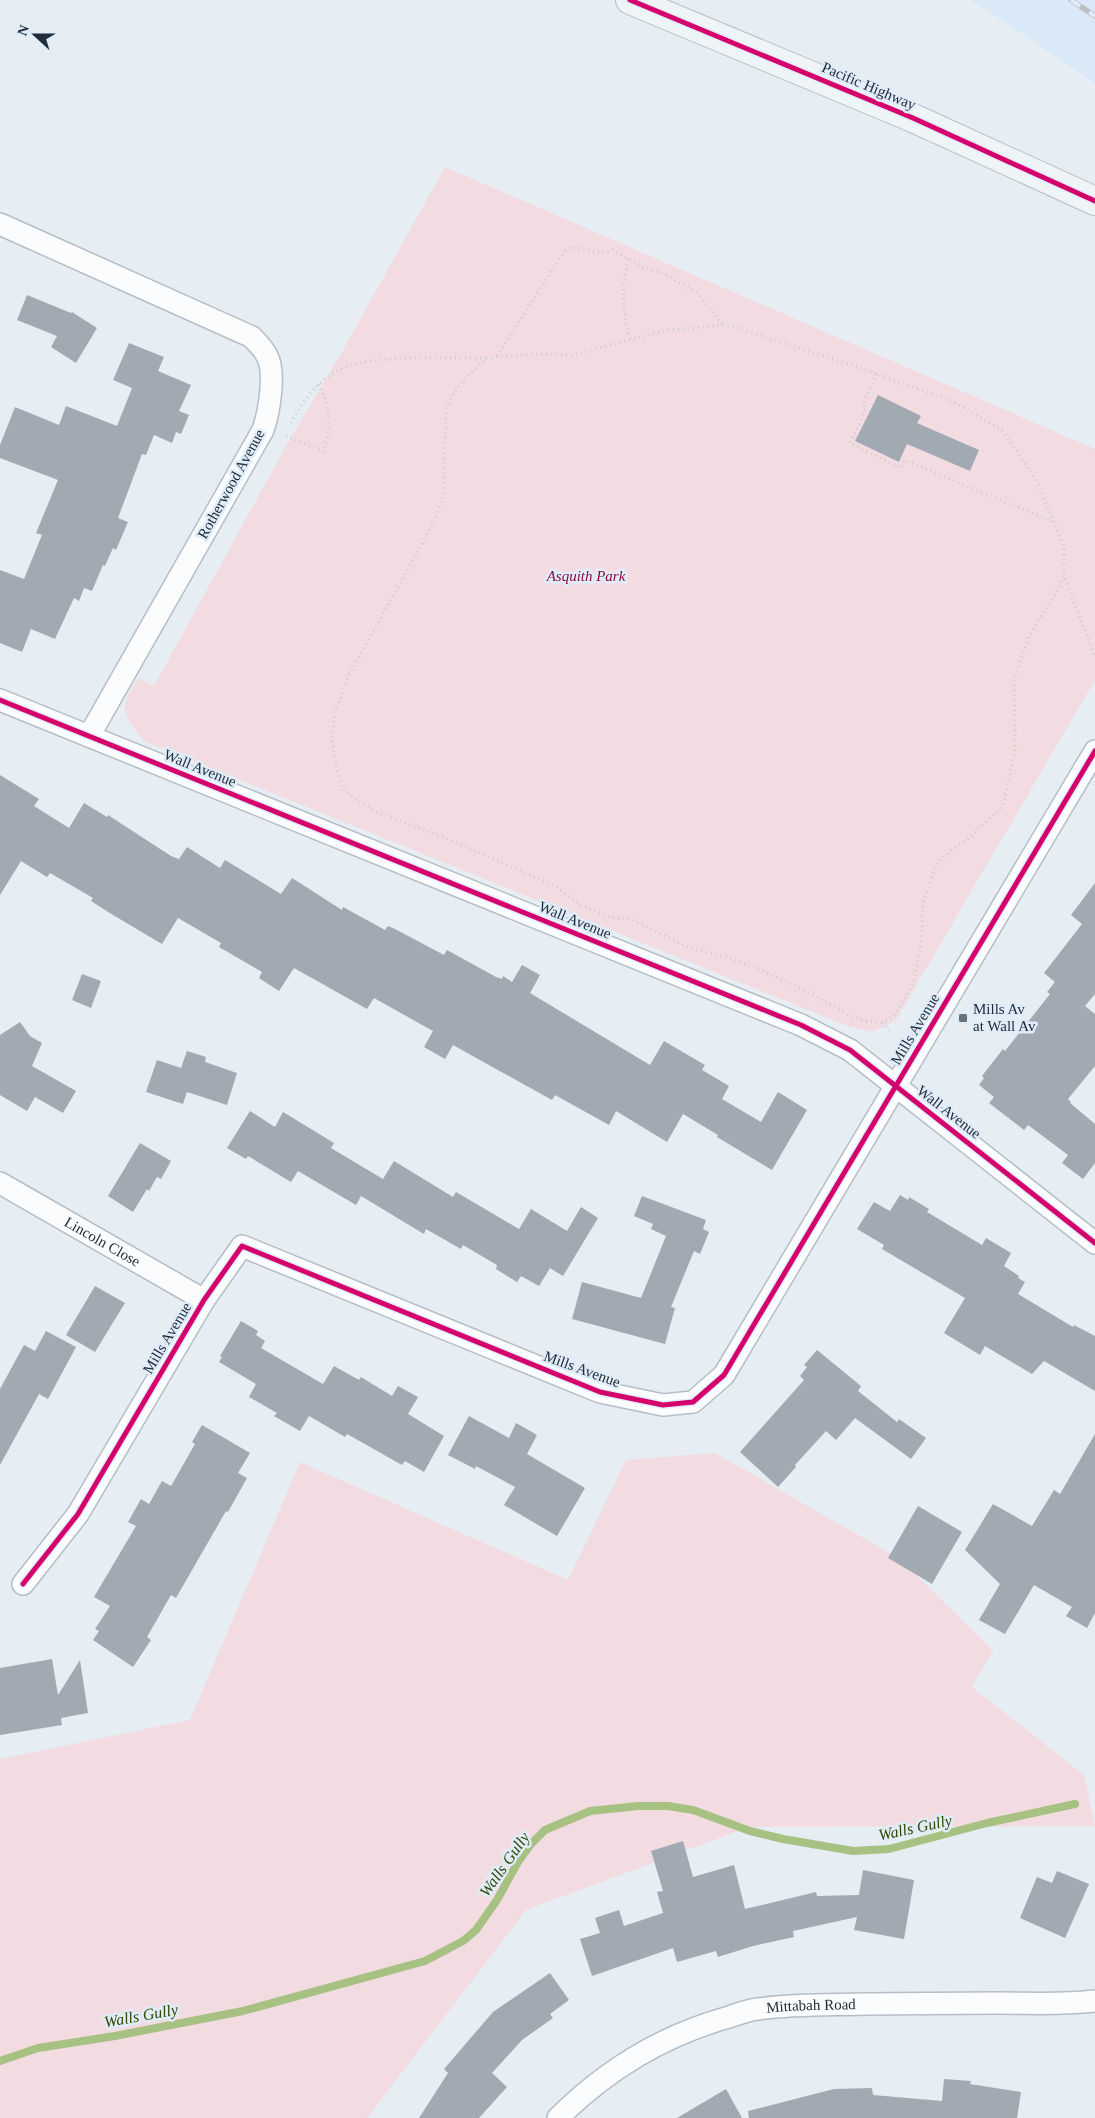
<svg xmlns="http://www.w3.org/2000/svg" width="1095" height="2118" viewBox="0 0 1095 2118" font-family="'Times New Roman',serif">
<rect width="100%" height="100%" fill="#e6edf3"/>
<path fill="#d9e9f8" d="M971,0h124v83l-77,-52z"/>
<path fill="#f3dbe2" d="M445,167l650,282v231l-199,340 -24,12 -27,-7 -701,-284c-22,-28 -26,-32 -6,-63l16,8 137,-249 51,-85z
M715,1453l185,106 93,91 -21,37 112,88 11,51 -346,1 -223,83 -159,208h-367v-359l190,-39 110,-258 268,118 58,-120z"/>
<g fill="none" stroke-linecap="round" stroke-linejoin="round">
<path stroke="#a6c182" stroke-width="8" d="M0,2061l38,-13 77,-12 128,-25 182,-50 38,-20 13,-11 21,-30 21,-38 13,-18 14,-14 45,-19 48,-5h30l25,4 57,21 33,8 70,12 36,-2 98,-26 88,-19"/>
</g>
<path fill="#a1aab2" d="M27,295l44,18 1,-1 25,16 -21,35 -25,-16 6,-11 -40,-16z
M129,343l35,14 -6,14 33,14 -12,26 10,4 -8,19 -5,-2 -4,11 -18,-8 -8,20 -4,-1 -24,64 10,4 -12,28 -3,-2 -8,18 -2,-1 -11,26 -8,-3 -5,13 -5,-3 -19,41 -24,-10 -9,23 -22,-9v-73l24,9 18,-44 -6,-2 22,-53 -58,-22v-13l15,-38 44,18 7,-19 51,20 15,-38 -19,-8z
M878,395l43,21 -4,7 62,27 -9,21 -63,-27 -8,18 -44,-21z
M0,775l39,24 -5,7 35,22 15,-25 23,14 1,-2 63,41 8,3 8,-12 33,21 5,-8 56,34 11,-16 50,32 1,-3 42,23 3,-4 7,3 49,26 3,-5 49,27 6,2 1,-3 9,6 10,-17 18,10 -10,18 120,72 14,-24 41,24 -3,5 27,16 -7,13 39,23 17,-30 29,18 -35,60 -55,-33 1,-2 -35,-21 -16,28 -51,-31 -7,14 -54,-30 -3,5 -99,-55 -8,14 -21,-12 9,-16 -59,-33 -7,11 -73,-41 -15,23 -20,-13 3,-6 -43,-25 2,-4 -43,-25 -16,26 -49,-29 -22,-14 2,-3 -43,-25 -3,4 -26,-16 -21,34z
M1095,883v111l-10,12 10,8v52l-27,33 3,3 -1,1 25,21v39l-12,16 -21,-16 6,-8 -40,-30 -4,5 -35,-27 5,-6 -15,-12 5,-7 -2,-2 21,-27 2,2 45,-57 -3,-2 8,-10 -11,-9 38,-49 -11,-9z
M82,974l19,7 -10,27 -19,-8z
M20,1022l10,14 12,7 -10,23 44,25 -13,22 -28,-16 -8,14 -27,-16v-60z
M187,1051l19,6 -1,5 32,11 -10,32 -40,-13 -4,12 -37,-12 11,-32 24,8z
M250,1111l25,16 8,-15 51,31 -3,5 52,31 11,-18 59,36 3,-5 63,37 12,-20 36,22 14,-24 17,11 -35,58 -13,-8 -11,18 -18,-10 -4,6 -21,-13 1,-4 -34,-20 -2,4 -35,-20 -2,5 -63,-38 -5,9 -58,-34 -7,11 -43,-26 -2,3 -19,-11z
M140,1143l31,18 -10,18 -4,-2 -8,14 -2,-2 -14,23 -25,-16z
M900,1195l8,5 1,-3 20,12 -2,3 55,33 4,-7 25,15 -7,13 15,10 -1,2 7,4 -7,12 55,33 1,-2 21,11v55l-51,-30 -12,13 -47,-28 -5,9 -36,-22 21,-35 -83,-49 2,-4 -27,-16 17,-27 16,9z
M642,1196l64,24 -3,9 6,3 -9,22 -6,-3 -23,56 4,1 -10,36 -93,-25 10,-37 59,16 25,-62 -15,-7 2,-5 -19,-8z
M95,1286l30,17 -30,49 -29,-17z
M241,1321l17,10 -2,4 9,6 -4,7 62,36 11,-18 25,14 2,-3 31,19 6,-10 20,11 -10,17 36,22 -20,36 -19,-11 -3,4 -55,-31 -2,3 -36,-21 -9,15 -26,-15 3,-3 -28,-16 7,-13 -37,-22 3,-5 -2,-1z
M46,1331l30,16 -28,52 -9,-5 -39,71v-76l24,-44 11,6z
M817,1350l44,36 -3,5 39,31 2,-3 27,19 -15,21 -56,-41 -19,22 -10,-9 -31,34 1,2 -18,20 -38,-35 64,-72 -4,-4 7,-9 -3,-2z
M469,1416l40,22 7,-15 21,12 -10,19 58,34 -28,48 -53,-31 11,-18 -39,-21 -1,3 -27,-14z
M202,1425l48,28 -12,20 9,5 -19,34 -2,-1 -50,87 -5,-3 -24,42 4,3 -18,27 -40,-27 6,-9 -4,-2 15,-23 -16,-9 42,-71 -8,-4 13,-23 8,5 13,-23 9,5 24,-42 -3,-2z
M1095,1434v179l-8,15 -21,-12 6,-9 -38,-22 -29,49 -26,-14 21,-36 -35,-34 28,-46 39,22 22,-36 6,4z
M918,1506l44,26 -30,52 -44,-26z
M52,1659l6,36 22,-35 8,53 -27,5 1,7 -62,10v-67z
M683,1841l10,36 41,-12 11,44 71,-17 1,4 42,-1 4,-25 51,10 -10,59 -50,-9 3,-13 -64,14 1,6 -41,9 -35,11 -2,-6 -39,11 -4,-14 -81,28 -12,-37 20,-6 -5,-15 24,-8 5,16 39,-13 -6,-21 6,-1 -12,-40z
M1057,1871l32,13 -24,54 -45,-20 17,-41 15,6z
M550,1973l19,27 -19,14 3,4 -31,22 -30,33 15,14 -28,31h-60l29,-45 -4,-4 49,-57z
M944,2079l27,2 -1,3 51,8 -4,26h-268l-1,-7 86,-22 38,-1 1,7 69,6z
M726,2089l16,29h-65z"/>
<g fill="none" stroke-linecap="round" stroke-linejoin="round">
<defs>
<g id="street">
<path d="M0,224l252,113c5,6 12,12 15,19 9,16 2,57 -4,74l-174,306"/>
<path d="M0,700l801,325 49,25 245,193"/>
<path id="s1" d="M0,1183l204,117"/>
<path d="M23,1584l55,-70 126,-214 38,-54 358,146 63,13 30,-3 31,-27 371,-624"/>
<path id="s2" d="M558,2118c48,-48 106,-83 171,-101 9,-3 19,-7 29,-8 35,-5 71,-4 106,-5 44,0 88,-1 133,-1 33,0 65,2 98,-2"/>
</g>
<path id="primary" d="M630,0l283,118 182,83"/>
</defs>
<use href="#street" stroke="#b5bec7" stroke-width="24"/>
<use href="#primary" stroke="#b6bfc8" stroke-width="30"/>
<path stroke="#c8ccd0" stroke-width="3" stroke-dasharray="1 4" stroke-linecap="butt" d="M628,259c-7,34 -6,46 2,80
M497,356l69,-107c20,-7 27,11 46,0l31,18 19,6 34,19 27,33
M877,374l-14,30 3,5 -16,34 51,25 4,-8 148,62
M319,384c12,27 13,39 4,67
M291,423c12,-23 30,-47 55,-56 37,-13 101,-9 141,-9
M286,436l37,15 -2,4
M1064,577l-12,23 -23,36 -15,44 1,70 -12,56 -32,30 -33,25 -15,41 -2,44 -8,38 -18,31 -12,7 -18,-1 -16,-6 -41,-23 -52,-24 -30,-11 -36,-9 -57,-28 -23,-3 -31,-13 -22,-17 -99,-44 -81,-31 -18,-10 -16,-13 -6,-19 -5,-30 3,-27 13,-36 87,-157 8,-23 3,-86 6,-16 14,-18 21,-19 49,-4 37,1 94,-25 63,-5 142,47 84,31 47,28 34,50 27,66v30l31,79
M883,1022l6,9"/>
<use href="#street" stroke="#fbfcfd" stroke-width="21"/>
<use href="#primary" stroke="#eff4f7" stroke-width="28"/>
<defs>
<path id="rail" d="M1071,0l24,16"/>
</defs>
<use href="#rail" stroke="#bcbfc2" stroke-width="5.5"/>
<use href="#rail" stroke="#e0edf9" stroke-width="4" stroke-dasharray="11" stroke-linecap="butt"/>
<defs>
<path id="cycleway" d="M630,0l283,118 182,83
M0,700l801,325 49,25 245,193
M23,1584l55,-70 126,-214 38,-54 358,146 63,13 30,-3 31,-27 371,-624"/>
</defs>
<use href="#cycleway" stroke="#e0edf9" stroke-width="8"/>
<use href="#cycleway" stroke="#d6006c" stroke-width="5"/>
</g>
<rect fill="#66717b" stroke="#e0edf9" stroke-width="2" x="958" y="1013" width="10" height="10" rx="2.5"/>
<g text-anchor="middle" stroke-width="5" stroke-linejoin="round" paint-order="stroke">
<g font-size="15" fill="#212e3a" stroke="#e0edf9">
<text transform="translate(869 86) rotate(23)" y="5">Pacific Highway</text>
<text transform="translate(231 484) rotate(-61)" y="5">Rotherwood Avenue</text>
<text transform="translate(200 768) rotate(22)" y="5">Wall Avenue</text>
<text transform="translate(575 920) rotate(22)" y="5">Wall Avenue</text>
<text transform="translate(915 1029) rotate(-59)" y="5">Mills Avenue</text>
<text transform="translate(949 1112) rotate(38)" y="5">Wall Avenue</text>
<text dy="5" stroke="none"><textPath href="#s1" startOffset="118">Lincoln Close</textPath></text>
<text transform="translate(167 1338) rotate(-59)" y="5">Mills Avenue</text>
<text transform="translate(582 1369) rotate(20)" y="5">Mills Avenue</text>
<text dy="5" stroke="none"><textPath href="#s2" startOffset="284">Mittabah Road</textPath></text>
</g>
<g font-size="15" font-style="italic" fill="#8a0b3b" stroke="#e0edf9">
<text x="586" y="581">Asquith Park</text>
</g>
<g font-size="15" fill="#212e3a" stroke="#e0edf9" text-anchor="start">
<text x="973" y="1014">Mills Av<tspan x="973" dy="17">at Wall Av</tspan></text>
</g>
<g font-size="16" font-style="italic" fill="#314801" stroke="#e0edf9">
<text transform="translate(915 1827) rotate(-12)" y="6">Walls Gully</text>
<text transform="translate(504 1864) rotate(-55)" y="6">Walls Gully</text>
<text transform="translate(141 2015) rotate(-10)" y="6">Walls Gully</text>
</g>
</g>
<g transform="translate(35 35) rotate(291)" stroke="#e0edf9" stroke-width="4" paint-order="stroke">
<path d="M0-4L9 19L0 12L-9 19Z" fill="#212e3a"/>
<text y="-8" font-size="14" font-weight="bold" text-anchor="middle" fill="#212e3a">N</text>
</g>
</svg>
